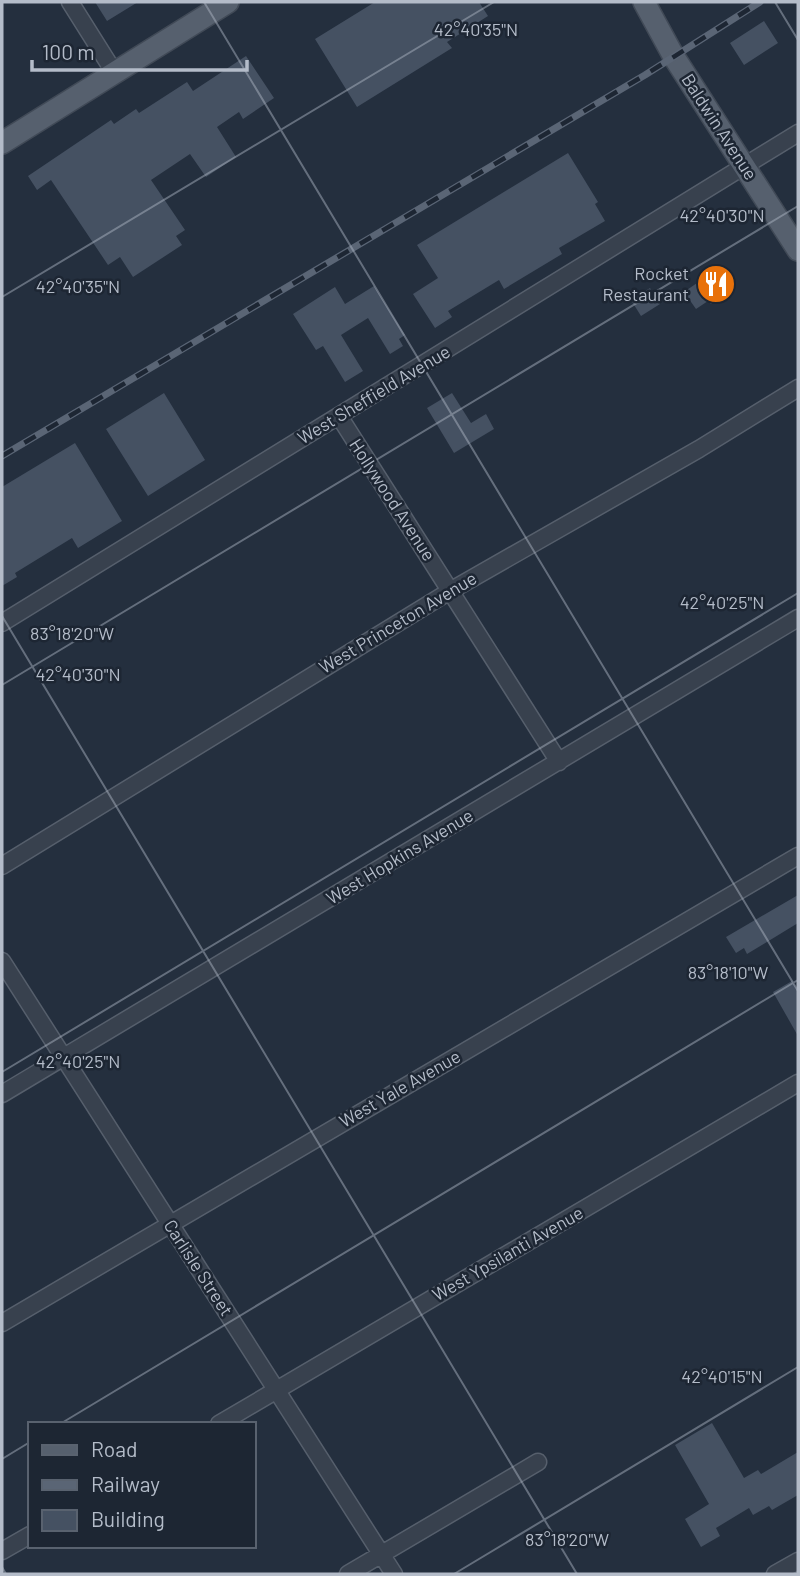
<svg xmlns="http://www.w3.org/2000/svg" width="800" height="1576" viewBox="0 0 800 1576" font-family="Barlow,sans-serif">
<rect width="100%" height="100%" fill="#242f3e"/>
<path fill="#455162" d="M95,2h43l-31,19z
M375,2h104l9,14 -41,26 5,6 -95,59 -42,-68z
M764,21l14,22 -34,22 -14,-22z
M246,56l28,42 -31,21 -4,-7 -22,15 19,30 -30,20 -16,-23 -39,26 34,50 -9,6 6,9 -49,32 -13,-20 -12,8 -57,-85 -14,10 -9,-14 83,-56 3,4 22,-15 3,4 48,-31 6,9z
M568,153l30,49 -3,2 10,17 -46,27 3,6 -58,35 -5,-9 -51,31 4,6 -17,11 -22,-34 25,-16 -21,-33z
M716,268l9,10 6,13 -20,13 -3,-3 -12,8 -12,-17 13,-9v-3z
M374,286l31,49 -6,4 4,7 -13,8 -22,-36 -27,17 22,36 -18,11 -22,-36 -7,4 -23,-36 42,-27 10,17z
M650,288l10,16 -19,12 -10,-16z
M164,393l41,67 -57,36 -42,-67z
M452,393l19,30 15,-9 8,15 -40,24 -27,-45z
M75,443l47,78 -44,27 -6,-10 -57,35 2,4 -15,9v-99z
M798,895v28l-51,31 -3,-6 -8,5 -10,-16z
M792,981l6,10v45l-25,-44z
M712,1423l32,55 14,-8 3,4 37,-22v43l-26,15 -3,-4 -16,9 -4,-7 -33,20 4,8 -19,11 -16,-28 24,-15 -34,-59z"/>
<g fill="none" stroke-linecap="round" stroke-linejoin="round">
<defs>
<path id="minor" d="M70,2l44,70
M339,416l220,346
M2,623l796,-490
M2,866l448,-275 249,-142 99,-61
M2,961l392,613
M2,1094l796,-476
M2,1323l796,-467
M219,1424l579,-341
M2,1551l28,-16
M348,1574l190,-112
M775,1574l23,-13"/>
<path id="major" d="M644,2l30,55 124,193
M2,143l226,-141"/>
</defs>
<use href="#minor" stroke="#565f6c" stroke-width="19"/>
<use href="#major" stroke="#414a57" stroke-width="24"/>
<use href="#minor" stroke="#38414e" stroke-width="16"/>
<use href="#major" stroke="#56606e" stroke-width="21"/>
<defs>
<path id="rail" d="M2,456l643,-381 115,-73"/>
</defs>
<use href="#rail" stroke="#5a6575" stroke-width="7"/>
<use href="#rail" stroke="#1d2633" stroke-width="4.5" stroke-dasharray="13" stroke-linecap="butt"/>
</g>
<path fill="none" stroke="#b4bcc9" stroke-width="2" stroke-opacity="0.45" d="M204,2l594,989M775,2l23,38M2,297l492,-295M2,616l575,958M2,685l796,-479M2,1072l796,-479M60,1424l738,-444M2,1459l28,-17M2,1567l4,7M454,1574l344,-207"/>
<defs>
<symbol id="restaurant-disc" viewBox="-11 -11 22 22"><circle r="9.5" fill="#e8710a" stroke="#1d2633"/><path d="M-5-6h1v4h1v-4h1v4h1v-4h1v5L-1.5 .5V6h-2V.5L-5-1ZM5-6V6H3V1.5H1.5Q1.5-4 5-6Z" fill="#fff"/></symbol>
</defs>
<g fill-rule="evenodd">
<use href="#restaurant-disc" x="694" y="262" width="44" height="44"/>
</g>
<g text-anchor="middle" stroke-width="5" stroke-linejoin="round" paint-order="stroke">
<g font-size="18" fill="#b4bcc9" stroke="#1d2633">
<text transform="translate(719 127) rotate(57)" y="6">Baldwin Avenue</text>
<text transform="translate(374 395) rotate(-31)" y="6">West Sheffield Avenue</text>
<text transform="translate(392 500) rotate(57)" y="6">Hollywood Avenue</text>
<text transform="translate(398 623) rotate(-31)" y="6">West Princeton Avenue</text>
<text transform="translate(400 857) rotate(-31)" y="6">West Hopkins Avenue</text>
<text transform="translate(400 1089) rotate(-30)" y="6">West Yale Avenue</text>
<text transform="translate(508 1254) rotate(-30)" y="6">West Ypsilanti Avenue</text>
<text transform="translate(198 1268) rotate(57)" y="6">Carlisle Street</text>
</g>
<g font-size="18" fill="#b4bcc9" stroke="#1d2633" text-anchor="end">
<text x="689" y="280">Rocket<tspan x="689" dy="21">Restaurant</tspan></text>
</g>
</g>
<g font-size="18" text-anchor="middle" fill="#b4bcc9" stroke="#1d2633" stroke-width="5" stroke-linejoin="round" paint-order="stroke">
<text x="476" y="36">42°40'35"N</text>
<text x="722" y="222">42°40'30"N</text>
<text x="78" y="293">42°40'35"N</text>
<text x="722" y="609">42°40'25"N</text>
<text x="72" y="640">83°18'20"W</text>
<text x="78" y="681">42°40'30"N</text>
<text x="728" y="979">83°18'10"W</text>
<text x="78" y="1068">42°40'25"N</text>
<text x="722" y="1383">42°40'15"N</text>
<text x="567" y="1546">83°18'20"W</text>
</g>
<rect width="800" height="1576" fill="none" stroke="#b4bcc9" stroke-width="7"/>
<rect x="28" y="1422" width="228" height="126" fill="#1d2633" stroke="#59626f" stroke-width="2"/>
<rect x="42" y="1445" width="35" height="10" fill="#56606e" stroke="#59626f" stroke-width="2"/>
<text x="91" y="1457" font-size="21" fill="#b4bcc9">Road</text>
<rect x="42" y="1480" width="35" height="10" fill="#5a6575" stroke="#59626f" stroke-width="2"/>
<text x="91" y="1492" font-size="21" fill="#b4bcc9">Railway</text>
<rect x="42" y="1510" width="35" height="21" fill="#455162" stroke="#59626f" stroke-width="2"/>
<text x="91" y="1527" font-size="21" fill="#b4bcc9">Building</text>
<path d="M32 60v10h215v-10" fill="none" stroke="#b4bcc9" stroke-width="3.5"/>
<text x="42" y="60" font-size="21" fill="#b4bcc9" stroke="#1d2633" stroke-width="5" paint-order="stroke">100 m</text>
</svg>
